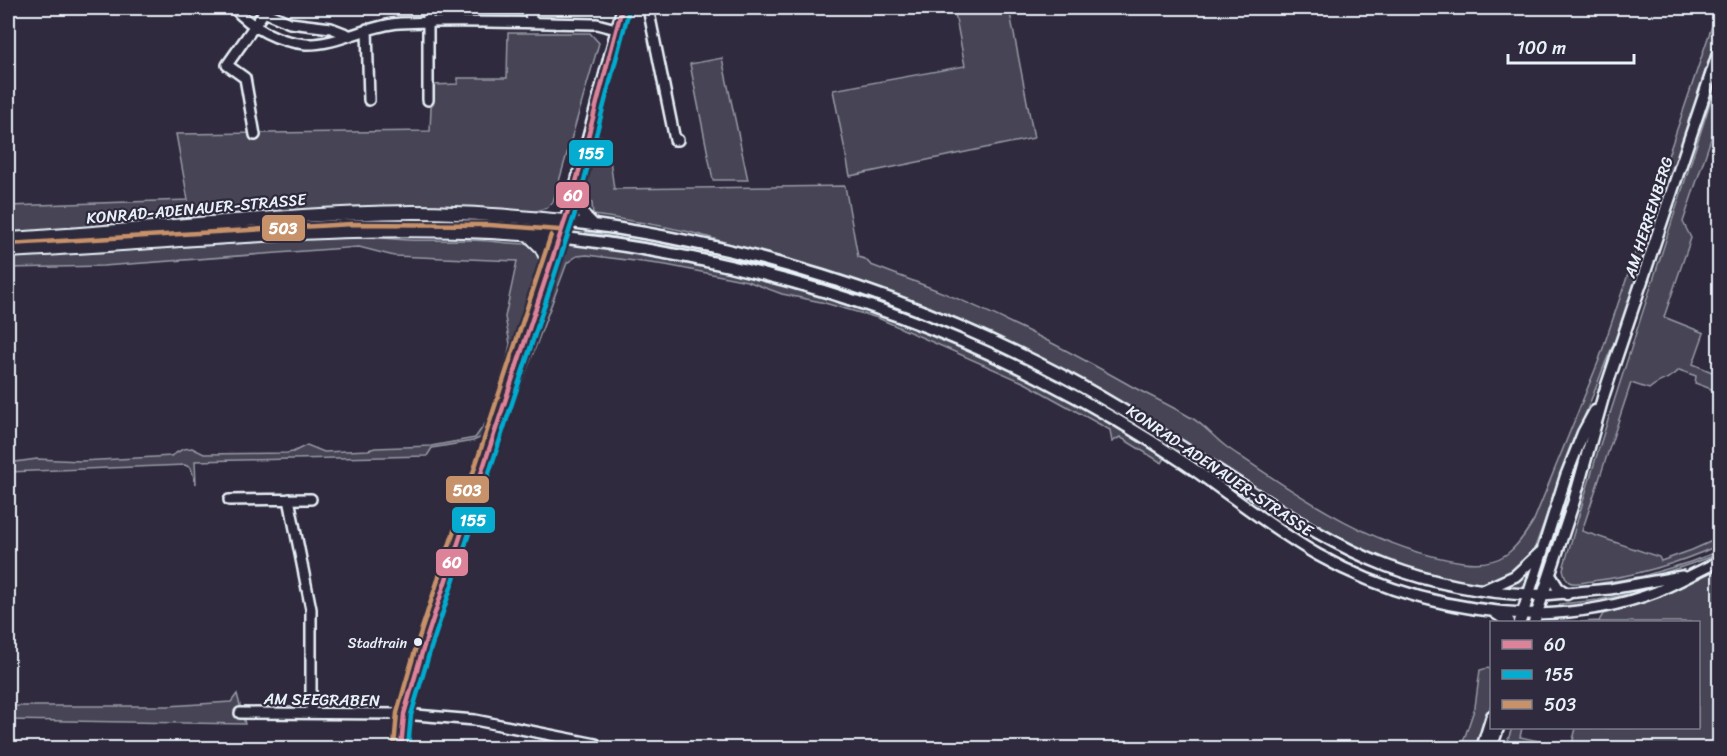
<svg xmlns="http://www.w3.org/2000/svg" width="1727" height="756" viewBox="0 0 1727 756" font-family="Sriracha,sans-serif">
<rect width="100%" height="100%" fill="#2f2a3d"/>
<filter id="ink" filterUnits="userSpaceOnUse"><feTurbulence type="fractalNoise" baseFrequency=".0167" numOctaves="2"/><feDisplacementMap in="SourceGraphic" scale="12" xChannelSelector="R" yChannelSelector="G"/><feConvolveMatrix kernelMatrix="1 2 1 2 8 2 1 2 1" color-interpolation-filters="sRGB"/></filter>
<g filter="url(#ink)">
<path fill="#464455" stroke="#979aa6" stroke-width="1.5" d="M954,8h55l25,130 -184,38 -17,-86 132,-24z
M1718,8l1,21 -98,302c-13,20 -19,42 -28,64 -21,50 -39,101 -58,152 -16,28 -48,42 -80,34 -32,-8 -64,-17 -94,-31 -88,-42 -163,-106 -249,-152 -54,-29 -109,-57 -164,-82 -65,-29 -134,-49 -203,-68 -23,-6 -46,-15 -70,-19 -27,-6 -55,-10 -82,-14l-1,-12 -8,-9 14,-59 9,3 7,51 231,-3 13,71 7,2 6,6c48,18 96,36 142,59 41,19 81,41 120,63 19,10 38,19 57,30 14,7 25,22 38,31 71,48 147,102 235,114 39,5 52,-11 71,-42l65,-160z
M508,33h82l9,10 -46,159 -7,6 -10,3 -1,3 -55,-4 -472,24v-28l180,-6 -12,-66 254,-3 2,-46 26,-1v-6h49z
M722,58l26,122h-35l-23,-116z
M1719,75v40l-36,107 8,16 -27,79 40,16 -11,31 26,11v17l-24,-9 1,-7 -17,-6c-8,10 -19,9 -30,19l-18,-6 -49,148 77,26 2,4 31,-11 27,-12v7c-40,18 -82,31 -127,36 -6,1 -18,4 -23,1 -4,-3 -5,-9 -6,-13l35,-118z
M407,217l128,6 -1,3 -118,-5 -44,5 -271,15 -1,-3 227,-18z
M586,232l149,25 97,27 -1,3c-81,-24 -163,-39 -246,-51z
M378,237c30,5 60,3 91,3 19,0 39,4 58,4 20,1 40,-1 59,1 32,4 63,10 94,16 174,33 337,101 485,197l-3,5 -42,-26 -8,5 -2,-12 -85,-47 -147,-65 -57,-16 -39,-8 -35,-13 -81,-16 -79,-10 -10,1 -10,7 -67,179 -18,-5 -9,4 -41,7 -5,8 -232,5 1,23 -5,-16 -6,-3 -177,7v-9l29,-4 44,2 74,-4 16,-1 12,-7 9,-1 12,6 83,-1 6,-1 14,-7 17,7 44,-2 7,-2 56,-2 44,-8 12,-17 20,-63 3,-14 -5,-27 12,-56 -123,-5 -35,-9 -256,19 -95,2v-10l301,-19z
M1719,551v3c-36,13 -73,26 -112,32 -13,2 -28,2 -42,3l78,-13 47,-14z
M1719,569v179h-214l7,-20h10l-2,9 51,11 5,-20h122v-106h-118l19,-1 4,-7 36,-10z
M1520,576h11l-5,13 -27,-2z
M1652,589l-45,15 -49,5 2,-5 38,-4z
M1488,668l3,2v34l-13,44h-17l14,-41 5,-37z
M237,694l8,30 -237,-4v-14h160l63,-4z"/>
<g fill="none" stroke-linecap="round" stroke-linejoin="round">
<defs>
<path id="minor" d="M234,8c18,20 44,34 72,36 32,1 62,-19 94,-21 65,-3 132,0 197,1l19,5
M428,8v92
M529,8l3,15
M648,8l27,132h3
M264,12l26,11 41,5 18,7
M367,29l2,71
M255,135l-10,-57 -18,-13 40,-57
M289,499l22,110v104
M229,500l82,-1
M1543,595l67,-6 72,-13
M1537,614c42,-1 80,-7 119,-22 22,-9 42,-21 64,-31
M240,713l164,1 71,6 121,24
M401,748l3,-34 19,-65 147,-444 52,-197"/>
<path id="major" d="M573,192l7,19 14,14
M564,221c173,21 342,72 497,154 64,34 125,75 186,114 45,29 90,58 140,77 50,19 103,28 156,29
M558,237c167,19 331,64 480,140 51,26 101,55 148,87 44,30 85,64 132,91 67,38 142,57 219,59
M1550,575l8,13 9,6
M1484,590l31,-14 25,-23
M1494,612l15,10
M1520,622l46,-146 17,-43 12,-22
M1534,622l40,-121 30,-107 116,-346
M1482,748l10,-32
M1491,748l7,-20"/>
<path id="highway" d="M528,234l13,13 8,17
M8,239c135,-8 270,-26 405,-27 51,0 101,4 151,9
M8,251c183,-9 367,-32 550,-14"/>
</defs>
<use href="#minor" stroke="#e8f1f8" stroke-width="14"/>
<use href="#major" stroke="#e8f1f8" stroke-width="15"/>
<use href="#highway" stroke="#e8f1f8" stroke-width="16"/>
<use href="#minor" stroke="#2f2a3d" stroke-width="9"/>
<use href="#major" stroke="#2f2a3d" stroke-width="10"/>
<use href="#highway" stroke="#2f2a3d" stroke-width="12"/>
<defs>
<path id="bus-1" d="M401,748l3,-34 19,-65 147,-444 52,-197"/>
<path id="bus-2" d="M408,748l3,-33 19,-64 147,-444 52,-197"/>
<path id="bus-3" d="M8,244l344,-20 138,1 69,5
M394,747l3,-34 19,-66 135,-412"/>
</defs>
<use href="#bus-1" stroke="#2f2a3d" stroke-width="9"/>
<use href="#bus-2" stroke="#2f2a3d" stroke-width="9"/>
<use href="#bus-3" stroke="#2f2a3d" stroke-width="9"/>
<use href="#bus-1" stroke="#dc839a" stroke-width="4.5"/>
<use href="#bus-2" stroke="#06acd0" stroke-width="4.5"/>
<use href="#bus-3" stroke="#c7916a" stroke-width="4.5"/>
</g>
</g>
<circle fill="#e8f1f8" stroke="#2f2a3d" stroke-width="2" cx="418" cy="642" r="5"/>
<g text-anchor="middle" stroke-width="4.5" stroke-linejoin="round" paint-order="stroke">
<g font-size="14" fill="#e8f1f8" stroke="#2f2a3d" text-anchor="end">
<text x="407" y="648">Stadtrain</text>
</g>
<g font-size="16" fill="#e8f1f8" stroke="#2f2a3d">
<text transform="translate(196 208) rotate(-5)" y="6">KONRAD-ADENAUER-STRASSE</text>
<text transform="translate(1648 217) rotate(-72)" y="6">AM HERRENBERG</text>
<text transform="translate(1220 470) rotate(34)" y="6">KONRAD-ADENAUER-STRASSE</text>
<text transform="translate(322 699) rotate(1)" y="6">AM SEEGRABEN</text>
</g>
</g>
<g stroke="#2f2a3d" stroke-width="2">
<rect x="568" y="139" width="46" height="28" rx="6" fill="#06acd0"/>
<rect x="555" y="181" width="35" height="28" rx="6" fill="#dc839a"/>
<rect x="261" y="214" width="45" height="28" rx="6" fill="#c7916a"/>
<rect x="445" y="475" width="45" height="29" rx="6" fill="#c7916a"/>
<rect x="451" y="506" width="45" height="28" rx="6" fill="#06acd0"/>
<rect x="435" y="548" width="34" height="29" rx="6" fill="#dc839a"/>
</g>
<g font-size="16" text-anchor="middle" font-weight="bold" fill="#fff">
<text x="591" y="159">155</text>
<text x="573" y="201">60</text>
<text x="283" y="234">503</text>
<text x="467" y="496">503</text>
<text x="473" y="526">155</text>
<text x="452" y="568">60</text>
</g>
<rect width="1727" height="756" fill="none" stroke="#2f2a3d" stroke-width="30"/>
<rect x="15" y="15" width="1697" height="726" fill="none" stroke="#e8f1f8" stroke-width="2" filter="url(#ink)"/>
<rect x="1490" y="621" width="210" height="108" fill="#2f2a3d" stroke="#797a88" stroke-width="1.5"/>
<rect x="1502" y="640" width="30" height="9" fill="#dc839a" stroke="#797a88" stroke-width="1.5"/>
<text x="1544" y="651" font-size="18" fill="#e8f1f8">60</text>
<rect x="1502" y="670" width="30" height="9" fill="#06acd0" stroke="#797a88" stroke-width="1.5"/>
<text x="1544" y="681" font-size="18" fill="#e8f1f8">155</text>
<rect x="1502" y="700" width="30" height="9" fill="#c7916a" stroke="#797a88" stroke-width="1.5"/>
<text x="1544" y="711" font-size="18" fill="#e8f1f8">503</text>
<path d="M1508 54v9h126v-9" fill="none" stroke="#e8f1f8" stroke-width="3"/>
<text x="1517" y="54" font-size="18" fill="#e8f1f8" stroke="#2f2a3d" stroke-width="4.5" paint-order="stroke">100 m</text>
</svg>
